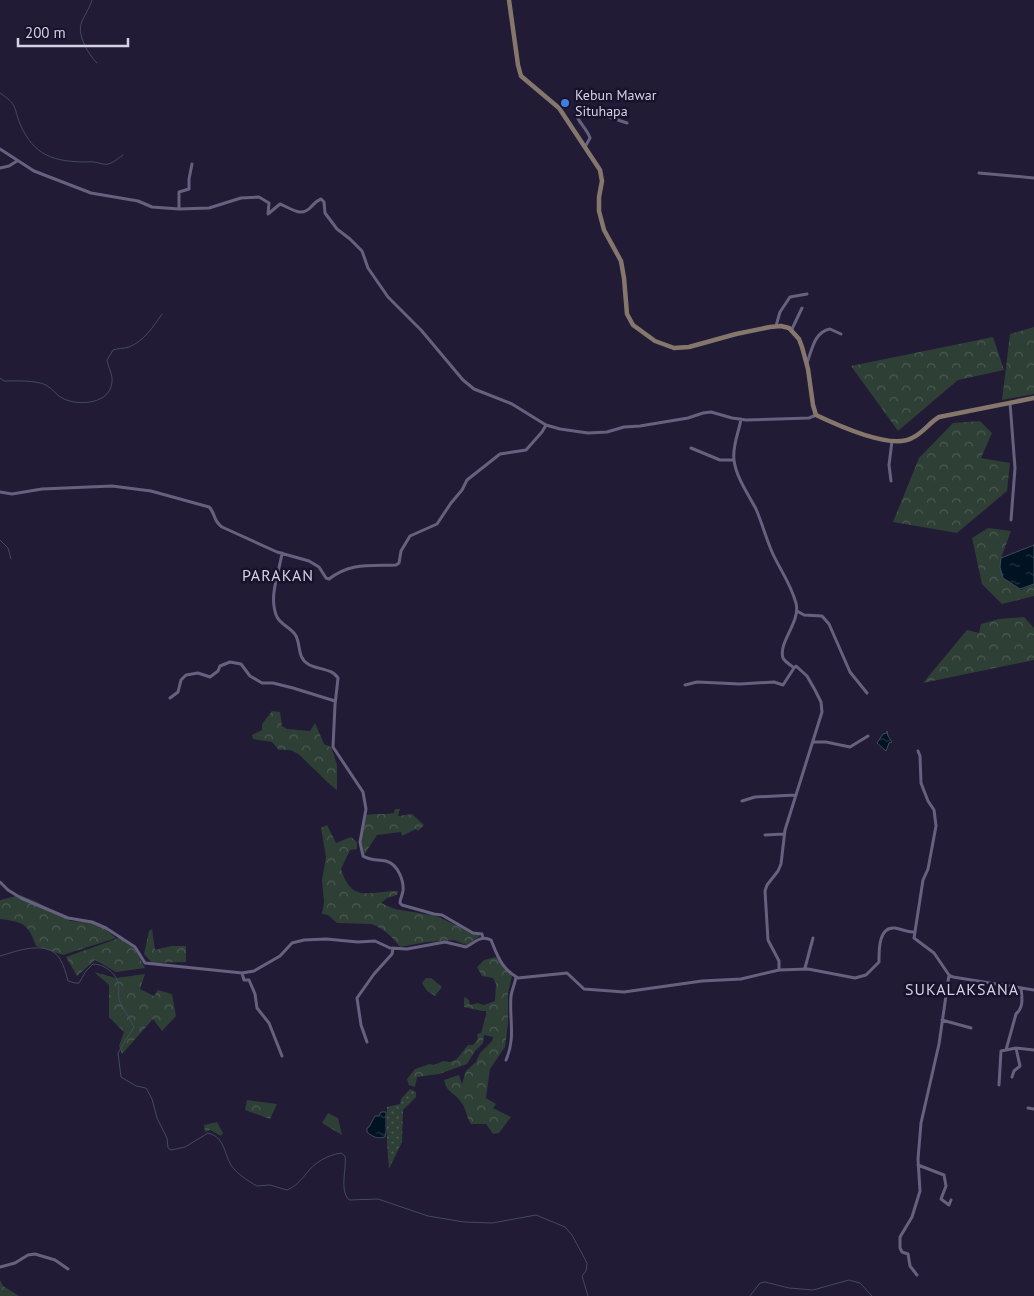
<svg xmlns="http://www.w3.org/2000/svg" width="1034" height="1296" viewBox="0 0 1034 1296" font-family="'PT Sans',sans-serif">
<defs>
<pattern id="grass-dots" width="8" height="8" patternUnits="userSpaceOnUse" patternTransform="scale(1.25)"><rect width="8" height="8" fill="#2e3f36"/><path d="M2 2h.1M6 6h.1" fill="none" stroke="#4b5a53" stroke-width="1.8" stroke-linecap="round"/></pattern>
<pattern id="forest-crowns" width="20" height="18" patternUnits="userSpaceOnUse" patternTransform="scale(1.25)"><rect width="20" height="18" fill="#2e3f36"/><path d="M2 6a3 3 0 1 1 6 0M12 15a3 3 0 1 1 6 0" fill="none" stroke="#4b5a53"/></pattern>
<pattern id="water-ripples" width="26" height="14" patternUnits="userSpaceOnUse" patternTransform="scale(1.25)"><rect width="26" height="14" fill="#001322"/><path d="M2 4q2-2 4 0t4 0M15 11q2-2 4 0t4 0" fill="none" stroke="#243442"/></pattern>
</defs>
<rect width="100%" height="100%" fill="#211b36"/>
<path fill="url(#grass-dots)" d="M410,1089l6,3v5l-13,13 -1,32 -13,27 -2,-26v-36l13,-3 1,-5z"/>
<path fill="url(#forest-crowns)" d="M1034,327v67l-32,6 8,-66z
M993,337l11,33 -46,10 -60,51 -47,-65z
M980,421l12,12 -11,25 29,5 -3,28 -50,42 -64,-11 26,-64 34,-35z
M988,528l23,3 -10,27 2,20 18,12 13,-6v12l-32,8 -20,-20 -10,-46z
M1024,617l10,11v32l-111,23 44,-53 12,3 2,-9 18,-5z
M272,711l8,1 2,14 5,3 23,2 5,-8 9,21 7,3 3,8 3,10v25c-9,-6 -16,-15 -24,-22 -13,-11 -15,-20 -34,-18l-7,-8 -19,-3 -1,-4 10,-5v-6z
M395,809h5l-2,7 14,-2 12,11 -6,6 -2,-2 -14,7 -1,-4 -24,3 -13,20 -3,-15 5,-25c11,-2 18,0 28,-2z
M327,825l9,18 15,-6 6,5v7l-7,1 -9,19c11,35 28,22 57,22l-1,4 -10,3 -6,5 14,6 41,7 44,20 -14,9 -12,-5 -27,2 -27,5c-8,-10 -16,-19 -29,-23l-34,-1 -9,-8 -6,-1 2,-12 -2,-22 4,-23 -5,-29z
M20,895l17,7 33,19 28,2 18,15 -53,17 -27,-9c-8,-23 -13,-24 -36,-27v-19z
M152,929l3,21 16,-4h15v16l-34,1 -8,-9 5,-23z
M119,938l16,11 10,19 -29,4 -21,-12 -18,16 -11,-19z
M496,957l9,12 7,7 -4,18v30l-3,23 -15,22 -4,29 10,6 -3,4 18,9 -12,16 -6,1 -7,-10h-15c-5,-7 -4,-14 -10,-22 -8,-11 -14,-9 -17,-22l15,-5 3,9 4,-13 10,-9 4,-9 12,-12 1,-4 -9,-2 -1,8 -8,8 -8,13 -28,10 -22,3 -2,10 -6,-2 -2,-6 8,-10 15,-5 4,1 9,-4 7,1 6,-2 12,-15h5l5,-6 -1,-5 4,-1 5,-18v-4h-4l-18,-4v-8l1,-2 4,3 1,5 7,-2 7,2 11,-4 1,-17 -3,-6 -11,-2 -5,-9 7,-7z
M94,972l22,6 29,-4 -5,15 14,7 4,-6 14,4 4,22 -14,15 -9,-12 -31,35 -3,-8 5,-14 -15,-15v-32z
M426,978h5l11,9 -7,9 -8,-5 -5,-8z
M247,1100l30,4 -7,15 -25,-9z
M328,1113l10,5 4,17 -20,-12z
M217,1122l6,11 -2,3 -11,-6 -5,2 -1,-7z
M0,1280l3,6 16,10h-19z"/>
<path fill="url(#water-ripples)" stroke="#404c5c" d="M1034,545v39l-14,5 -17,-11 -3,-11 1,-9z
M887,731l1,5 4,6 -3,1 -3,8 -9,-8 6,-9 4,-1z
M381,1112h5v20l-1,5c-8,2 -12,0 -18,-5v-4l2,-1 6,-11h4z"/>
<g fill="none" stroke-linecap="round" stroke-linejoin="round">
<path stroke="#404c5c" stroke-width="1" d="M92,0c-7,21 -18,22 -7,46 3,6 7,12 12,17
M0,93c18,12 13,13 20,31 14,32 34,38 68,38 5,-1 10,1 15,2 7,2 14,-5 20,-9
M0,378l4,3c12,0 32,-1 42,4 7,4 11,11 18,14 16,7 46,5 48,-17 1,-7 -4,-15 -5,-22l6,-10c5,-2 10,-1 16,-3 15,-6 24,-20 33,-33
M0,540l8,8 3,11
M0,956c17,-5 48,-17 60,3 4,7 6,14 8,22l7,2h4l7,-12 7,-7c10,0 22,8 25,18 2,7 -1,13 2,20 4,9 10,16 14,25l-16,26 3,24 15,9 10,2 6,11 5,19 10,20 1,10 3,2 14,-3 23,-14c17,4 16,21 23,32 5,8 17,16 26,21l13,-1 17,5c9,-4 13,-9 19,-16 8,-11 21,-19 35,-21l4,3c2,14 -6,33 4,44l29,-1 50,17 36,6 28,1 44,-8 29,12 7,8 15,28 -1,8 -4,5 6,20
M750,1296l10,-13 5,-1 24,6 24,2 36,-10 11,3 12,13"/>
<path stroke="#676180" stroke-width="3" d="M585,147l5,-9c-3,-10 -15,-18 -14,-28l3,-3 48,16
M0,149l34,22 57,22 47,8 14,6 27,2 30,-1 32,-10 18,-1 10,6 -1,11 12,-10c11,4 21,14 31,3 4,-4 5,-6 10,-8l3,3 1,11 12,16 13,10 12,12 6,17 20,29 33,33 42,50 11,9 38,15 34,21 14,4 28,4 19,-1 17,-5 16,-1 48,-8 15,-5 8,-1 21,6 14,2 63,-2 7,-3
M0,168l9,-2 8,-5
M979,173l55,5
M179,209v-17l10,-3v-10l3,-15
M776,326l4,-14 10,-15 17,-3
M792,329l10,-21
M807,363c5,-13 7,-31 23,-34l11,5
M1010,403l5,65 -4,52
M741,419c-2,13 -9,27 -7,41 2,17 14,34 22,49 6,14 10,29 16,43 8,18 18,30 24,51 5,19 -18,39 -13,55 2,4 8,7 11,10l2,-2 11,10 8,14 6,12 1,10 -37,118 -4,34 -3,7 -11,14 -2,6 3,49 11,21v9
M691,448l29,12h14
M891,481l-2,-16 3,-24
M0,492l12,2 30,-5 70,-3 39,5 58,16c7,6 3,13 13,20l55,25 32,9 10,6 7,11 3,1c22,-17 42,-13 67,-14l3,-2 2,-12 9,-15 27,-12 14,-21 11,-13 5,-10 33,-26 26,-4 16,-18 4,-7
M282,553c-3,21 -14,44 -5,64 4,8 15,11 19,19 5,10 1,21 12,28 9,6 24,4 30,14l-3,27 -2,42 30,45 3,17 -6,33 3,14c7,5 15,3 23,5 12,3 18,20 17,30 -1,5 -3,8 -3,12l2,2 32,9 8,1 31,18 9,1 1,4
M797,611l7,4 18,1 7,8 21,48 17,21
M685,685l12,-3 43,2 34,-2 9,3 11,-17
M170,698l8,-6 3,-12 5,-5 12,-2 12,4 8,-6 2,-5 10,-4 11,2 9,12 12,7h11l20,5 42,13
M813,742h13l24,5 18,-11
M918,751l2,5 1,27 7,18 6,9 2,16 -8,43 -5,11 -9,58 20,15 15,22 4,2 81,13
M742,801l13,-4 40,-2
M765,835l19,-1
M0,882l8,8 13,8 47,20 24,4 14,6 29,19 10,16 97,10 12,-2 26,-15 12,-13 12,-3 22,-1 32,3 17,-1 15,7 17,1 38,-7 21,5c9,-5 15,-12 25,-7 7,17 10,28 27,38l49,-5 17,16 40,3 78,-11 39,-2 38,-9 29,-1 47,9 11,-3 13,-13c0,-10 -1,-36 16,-34 7,1 13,5 20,4
M805,968l8,-30
M242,973l2,7h5l6,14 2,14 12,15 13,33
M942,1020l29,8
M367,1042l-6,-17 -4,-27 17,-24 18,-20 1,-6
M1006,1050l10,-36c8,-7 6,-17 5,-26
M506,1060c10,-23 3,-41 5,-64 1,-7 4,-12 5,-19
M1012,1077l2,-6 6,-5 -4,-18
M999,1085l2,-34 15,-3 18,2
M1028,1108l6,1
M918,1165l26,10 2,11 -5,13 8,6 2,-5
M0,1267l15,-4 13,-8 7,-1 20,6 13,9
M917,1275l-7,-9 -2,-12 -6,-2 -2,-4v-11l12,-20 8,-26 -2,-32 3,-36 18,-79 10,-69"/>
<path stroke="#86776d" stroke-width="4.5" d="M509,0l9,65 3,11 38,32 41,62 2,11 -3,16v14l5,19 17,31 3,17 3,36 6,11 22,16 19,7 15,-1 47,-13 34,-7 11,-1 8,2 10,11 3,8 6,22 5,36 3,10c21,10 75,35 96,23 11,-5 17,-15 27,-21l95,-19"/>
</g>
<circle fill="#3f7fe0" stroke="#18122c" stroke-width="2" cx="565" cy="103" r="5"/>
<g text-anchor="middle" stroke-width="5" stroke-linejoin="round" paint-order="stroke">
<g font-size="14" fill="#d4d1e3" stroke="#18122c" text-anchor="start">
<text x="575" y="100">Kebun Mawar<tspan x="575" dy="16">Situhapa</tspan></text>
</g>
<g font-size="16" letter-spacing="1" fill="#d4d1e3" stroke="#18122c">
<text x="278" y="581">PARAKAN</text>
<text x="962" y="995">SUKALAKSANA</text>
</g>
</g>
<path d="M18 38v8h110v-8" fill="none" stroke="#d4d1e3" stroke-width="2.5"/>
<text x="25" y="38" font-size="15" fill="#d4d1e3" stroke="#18122c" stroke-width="4" paint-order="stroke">200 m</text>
</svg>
